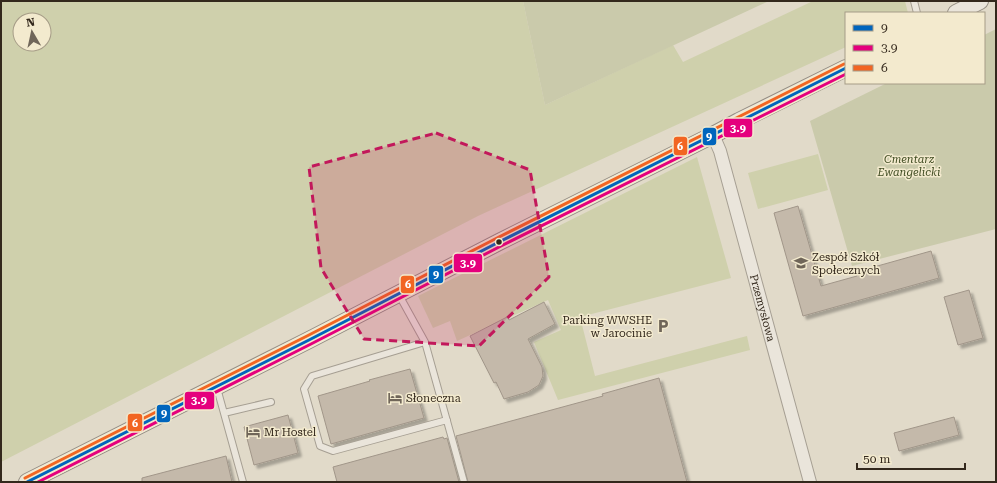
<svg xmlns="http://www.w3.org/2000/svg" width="997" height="483" viewBox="0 0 997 483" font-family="'Roboto Serif',serif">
<defs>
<filter id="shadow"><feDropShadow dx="3.5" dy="3.5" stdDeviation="1" flood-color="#0004"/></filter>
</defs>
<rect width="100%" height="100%" fill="#e1dac9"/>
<path fill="#cfd0ac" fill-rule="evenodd" d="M1,1h522l22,104 128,-60 10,17 130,-61h92l3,12h-62v34l-368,169 -477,246zM20,20h24v24h-24z
M818,154l10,36 -70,19 -10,-36z
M697,157l34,121 -151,39 15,59 152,-40 3,14 -192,50 -24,-58 27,-12 -13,-30 -91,41 -7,-20 -17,7 -15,-32z"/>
<path fill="#cacaab" d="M523,1h246l-224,104z
M996,29v200l-144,37 -42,-145 77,-38h97v-48z"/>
<path fill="#c4b9aa" stroke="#a19689" filter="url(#shadow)" d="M798,206l23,80 36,-10 -1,-4 75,-21 8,27 -136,38 -29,-103z
M969,290l14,48 -25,7 -14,-48z
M544,302l11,22 -27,15 14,28 1,9 -4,9 -11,7 -24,7 -8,-17 -2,1 -24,-47 37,-19 2,3z
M410,369l14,49 -93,26 -13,-48 52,-15 -1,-1z
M659,378l28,104h-219l-12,-46 147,-40 -1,-2z
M288,415l10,38 -44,12 -10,-38z
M954,417l5,18 -60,16 -5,-18z
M443,437l1,2 3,-1 12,44h-122l-4,-15z
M226,456l6,26h-90v-4z"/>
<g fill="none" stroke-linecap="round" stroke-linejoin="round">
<defs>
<path id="service" d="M914,1l3,12
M399,295l26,47 39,140
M425,342l-113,34 -8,13 16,57 13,5 114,-31
M217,388l26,94
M224,413l47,-11"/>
<g id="minor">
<path id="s1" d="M713,135l7,16 90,331"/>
</g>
<path id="secondary" d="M956,13l24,-12
M27,482l282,-142 190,-98 214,-107 26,-14 107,-53"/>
</defs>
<use href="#service" stroke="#a69f93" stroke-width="8"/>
<use href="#minor" stroke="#a69f93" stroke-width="14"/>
<use href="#secondary" stroke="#958e83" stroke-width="18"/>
<use href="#service" stroke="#eae5db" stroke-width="6"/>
<use href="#minor" stroke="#eae5db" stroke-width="12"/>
<use href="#secondary" stroke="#eae5db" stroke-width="16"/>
<defs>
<path id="bus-1" d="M27,482l282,-142 190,-98 347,-174"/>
<path id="bus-2" d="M38,482l273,-138 190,-98 345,-172"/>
<path id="bus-3" d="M25,478l282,-142 190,-98 347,-174"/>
</defs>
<use href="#bus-1" stroke="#f3eace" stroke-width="6"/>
<use href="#bus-2" stroke="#f3eace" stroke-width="6"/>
<use href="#bus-3" stroke="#f3eace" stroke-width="6"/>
<use href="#bus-1" stroke="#0065bd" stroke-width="3"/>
<use href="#bus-2" stroke="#e5007d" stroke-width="3"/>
<use href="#bus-3" stroke="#f26522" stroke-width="3"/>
</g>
<path fill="#c2185b" fill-opacity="0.2" stroke="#c2185b" stroke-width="3" stroke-dasharray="8 5" stroke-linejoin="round" d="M436,133l94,37 19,107 -70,69 -115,-7 -43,-71 -12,-101z"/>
<defs>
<symbol id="school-bare" viewBox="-9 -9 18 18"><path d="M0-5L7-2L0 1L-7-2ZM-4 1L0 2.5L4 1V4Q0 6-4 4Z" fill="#706659" stroke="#f3eace" stroke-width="2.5" paint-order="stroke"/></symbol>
<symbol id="parking-bare" viewBox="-9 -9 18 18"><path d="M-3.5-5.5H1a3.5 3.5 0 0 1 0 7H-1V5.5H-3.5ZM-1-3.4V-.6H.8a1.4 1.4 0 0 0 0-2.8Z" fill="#706659" stroke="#f3eace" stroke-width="2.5" paint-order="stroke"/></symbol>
<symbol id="hotel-bare" viewBox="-9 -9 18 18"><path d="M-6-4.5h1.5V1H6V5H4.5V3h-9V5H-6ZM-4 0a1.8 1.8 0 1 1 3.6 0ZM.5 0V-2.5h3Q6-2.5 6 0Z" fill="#706659" stroke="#f3eace" stroke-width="2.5" paint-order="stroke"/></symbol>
</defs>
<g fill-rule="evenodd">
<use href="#school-bare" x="791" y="253" width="20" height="20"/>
<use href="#parking-bare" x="653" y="316" width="20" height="20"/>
<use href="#hotel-bare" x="385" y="388" width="20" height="20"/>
<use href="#hotel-bare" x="243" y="422" width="20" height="20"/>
</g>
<circle fill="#33281c" stroke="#f3eace" stroke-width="1.5" cx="499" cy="242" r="3.5"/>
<g text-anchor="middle" stroke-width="3" stroke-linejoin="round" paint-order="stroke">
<g font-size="11" font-style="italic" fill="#424e24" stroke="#f3eace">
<text x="909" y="163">Cmentarz<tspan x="909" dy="13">Ewangelicki</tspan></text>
</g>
<g font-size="11" fill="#33281c" stroke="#f3eace" text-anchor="start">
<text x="812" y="261">Zespół Szkół<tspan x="812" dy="13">Społecznych</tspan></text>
<text x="652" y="324" text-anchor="end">Parking WWSHE<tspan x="652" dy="13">w Jarocinie</tspan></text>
<text x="406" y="402">Słoneczna</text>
<text x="264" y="436">Mr Hostel</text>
</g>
<g font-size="11" fill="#33281c" stroke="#f3eace">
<text dy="4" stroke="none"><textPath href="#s1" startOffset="180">Przemysłowa</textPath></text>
</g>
</g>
<g stroke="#f3eace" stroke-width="1.5">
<rect x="723" y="118" width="30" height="20" rx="4" fill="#e5007d"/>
<rect x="702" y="127" width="15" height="19" rx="4" fill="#0065bd"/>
<rect x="673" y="136" width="15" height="20" rx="4" fill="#f26522"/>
<rect x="453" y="253" width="30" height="20" rx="4" fill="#e5007d"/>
<rect x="428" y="265" width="16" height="19" rx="4" fill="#0065bd"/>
<rect x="400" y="275" width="15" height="19" rx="4" fill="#f26522"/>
<rect x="184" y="391" width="31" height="19" rx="4" fill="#e5007d"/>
<rect x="156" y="404" width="15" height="19" rx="4" fill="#0065bd"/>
<rect x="127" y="413" width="16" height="19" rx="4" fill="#f26522"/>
</g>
<g font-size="11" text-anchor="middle" font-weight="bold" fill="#fff">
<text x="738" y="132">3.9</text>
<text x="709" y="140">9</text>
<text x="680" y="150">6</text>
<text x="468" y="267">3.9</text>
<text x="436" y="278">9</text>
<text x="408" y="288">6</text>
<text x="199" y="404">3.9</text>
<text x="164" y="417">9</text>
<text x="135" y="427">6</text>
</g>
<rect width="997" height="483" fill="none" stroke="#33281c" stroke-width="4"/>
<rect x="845" y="12" width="140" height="72" fill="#f3eace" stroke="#a69c87"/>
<rect x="853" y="25" width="20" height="6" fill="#0065bd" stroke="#a69c87"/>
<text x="881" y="32" font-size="12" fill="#33281c">9</text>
<rect x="853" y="45" width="20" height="6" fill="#e5007d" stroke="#a69c87"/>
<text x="881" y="52" font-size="12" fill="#33281c">3.9</text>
<rect x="853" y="65" width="20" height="6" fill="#f26522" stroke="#a69c87"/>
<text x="881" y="72" font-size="12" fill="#33281c">6</text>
<g transform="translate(32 32) rotate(351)"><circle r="19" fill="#f3eace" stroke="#a69c87"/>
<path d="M0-3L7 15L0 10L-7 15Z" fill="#706659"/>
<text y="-6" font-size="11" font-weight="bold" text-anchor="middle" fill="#33281c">N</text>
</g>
<path d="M857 463v6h108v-6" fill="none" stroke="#33281c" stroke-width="2"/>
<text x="863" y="463" font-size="12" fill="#33281c" stroke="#f3eace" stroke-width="3" paint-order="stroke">50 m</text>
</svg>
